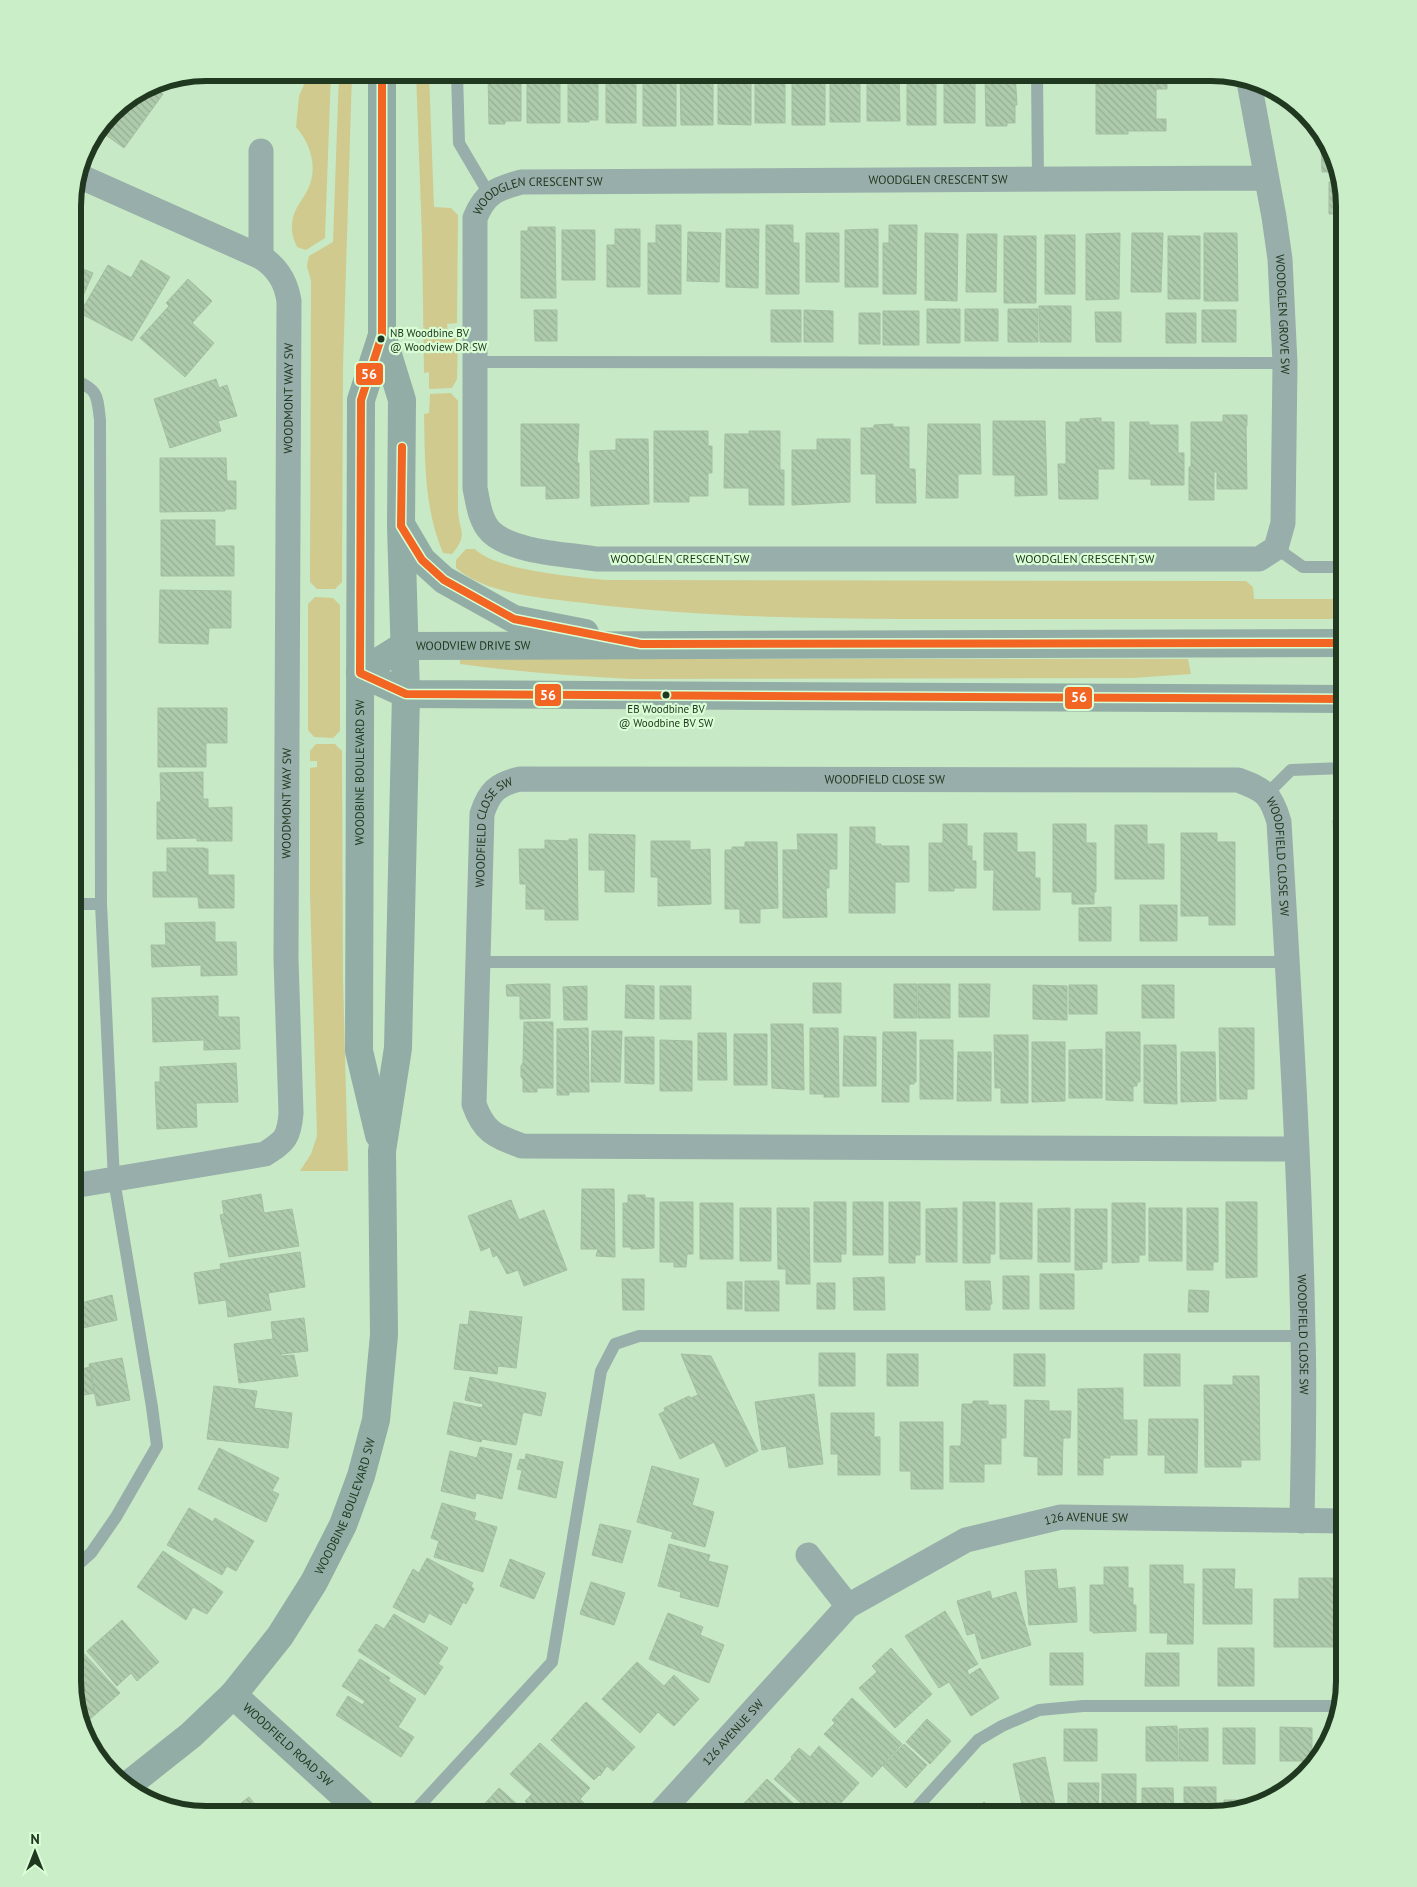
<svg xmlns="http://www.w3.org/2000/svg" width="1417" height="1887" viewBox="0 0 1417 1887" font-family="'PT Sans',sans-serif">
<defs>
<pattern id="building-back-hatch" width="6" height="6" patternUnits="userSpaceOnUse" patternTransform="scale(1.25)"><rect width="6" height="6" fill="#aecbac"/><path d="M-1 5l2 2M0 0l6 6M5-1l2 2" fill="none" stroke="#95af94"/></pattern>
</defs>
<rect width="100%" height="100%" fill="#c8e9c5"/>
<path fill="#d0ca8f" d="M309,73h22l-6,165 -19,12 -9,-3c-3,-7 -6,-14 -5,-22 0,-14 10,-24 16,-36 10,-21 3,-45 -12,-62l3,-31z
M339,73h13l-9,295 -1,214 -7,7h-18l-7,-7 1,-301 -4,-15 2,-10 24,-14z
M416,73h13l5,134 17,1 7,7 -1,108 -10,1 1,11 10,1 -1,43 -5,9 -23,1v-17l-5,1 -2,-136z
M451,393l7,8v110c2,22 10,24 -6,43l-9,-1c-19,-45 -18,-92 -19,-139l5,-1 1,-19z
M466,549h9c19,21 102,28 132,31l639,1 7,6 1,12h90v20c-108,0 -216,0 -324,0 -145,0 -291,2 -436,-16 -39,-5 -97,-8 -128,-35v-8z
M315,597l18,1 7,7v126l-7,7 -19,-1 -6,-7v-126z
M460,659h728l3,15 -59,4 -500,1c-57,-3 -114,-7 -172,-15z
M316,744h19l7,7 1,226 5,194h-48l11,-17 6,-18 -7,-242v-126l7,-1v-6h-7v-10z"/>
<path fill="url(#building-back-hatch)" stroke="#a4bea2" d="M488,73h33v48h-16v3h-16z
M527,73h33v50h-33z
M568,73h30v47h-9v2h-21z
M606,73h30v50h-30z
M643,73h33v53h-33z
M680,73h33v52h-32z
M718,73h33v52l-33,-1z
M755,73h30v50h-30z
M792,73h33v52h-33z
M830,73h30v49h-30z
M867,73h32l1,48h-33z
M907,73h29v52h-29z
M944,73h31v50h-31z
M985,73h30l2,32h-2v18h-8v3h-21z
M1096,73h71v16h-11v30h10v12h-38v3h-32z
M151,85l12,9 -39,54 -25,-18 19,-24z
M1316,127l6,5 12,40h-12l-1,-27h-5z
M1329,182h8l7,25v7h-15z
M1336,219h8v30h-8z
M656,225h25v69h-33v-51h8z
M766,225h27v18h6v51h-33z
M889,225h28l-1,69h-33v-51h6z
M528,227h27l1,71h-35v-67h7z
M615,229h25v58h-33v-42h8z
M726,229h33l-1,59 -32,-1z
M878,229v58h-33v-57z
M562,230h33v50h-33z
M688,232l33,1 -2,49 -32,-1z
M806,233h33v49h-33z
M925,233l33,1 -1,67 -32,-1z
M1120,233l-1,66 -33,1v-66z
M1132,233h31l-2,59h-30z
M1204,233h33l1,68h-34z
M967,234h30l-1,58h-30z
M1045,235h30v59h-30z
M1004,236h32v67h-32z
M1168,236h32v63h-32z
M1337,256h7v33h-7z
M141,260l29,17 -38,64 -52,-28 28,-48 23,13z
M73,265l20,8 -18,41 -2,-1z
M188,279l24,22 -20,22 22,20 -29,34 -45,-39 29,-32 -3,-3z
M1039,306h32v36h-31z
M927,309h33v34h-33z
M965,309h33v32h-33z
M1008,309h30v33h-30z
M534,310h23v31h-22z
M771,310h30v32h-30z
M804,310l29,1v31h-29z
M1202,310h34v32h-34z
M883,311h36v34h-36z
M1095,312h26v30h-25z
M859,313h21v31h-21z
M1166,313h30v30h-30z
M216,379l3,9 8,-3 10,31 -19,5 3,10 -51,17 -16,-49z
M1223,415h24v11h-1l1,63h-30v-17h-3v28h-25v-33h2v-45h32z
M1098,418h3v4h13v47h-16v30h-39l-1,-35h8v-42h14v-3z
M993,421h52l2,74 -32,1v-21h-22z
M1130,422h19v3h29v28h6v32h-33v-6h-22z
M521,424h58l-2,39h2v35l-33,1v-13h-25z
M893,424v3h16v42h6l1,34h-40v-29h-15v-46h13v-3z
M928,424h52l1,50h-23v24h-32z
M654,431h54v15h4v27h-4v23h-19v6h-35z
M749,431h31v39h4v35h-35v-17h-25l1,-54h24z
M616,439h32l1,65 -58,2 -1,-55 26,-1z
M817,439h33v63l-58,3v-55h25z
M1339,442h5v33h-5z
M160,458h66l1,23h9v28h-11v2l-65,1z
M73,477l10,23 -10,5z
M1343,516h1v33h-1z
M161,520h54v26h19v30h-73z
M160,590l71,1v37h-22l-1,16 -49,-1z
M73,613h9v30h-9z
M158,708h69v35h-21v24h-48z
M203,772v27h5v9l24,-1v34h-35v-3l-40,1v-37h4l-1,-29z
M1344,819v36h-9l-2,-35z
M943,824h24v22h5v15h4v27h-22v3h-25v-48h14z
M1053,824h33v19h10v49h-2v12h-22v-12h-19z
M1115,825h32v19h17v35h-49z
M850,827h25v17h6v2h28v36h-14v31h-46z
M984,833h33v19h18v26h5v32h-47l1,-40h-10z
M1181,833h36v9h18v83h-26v-9h-28z
M589,834l46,1 -1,57h-29v-22h-16z
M797,834h40v35h-8v19h-3l1,29 -44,1v-68h15z
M569,839h8l1,81h-33v-11h-19v-25h-6l-1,-35h26v-9l24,1z
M651,841h39v9l20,-1 1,55 -53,2v-29h-7z
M745,842h32l1,66 -18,1v14h-20v-14h-15v-59h7v-3h13z
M167,848h38v1h3v26h26v33h-35l-1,-11h-45v-25h14z
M1342,881h2v33h-1z
M1140,905h37v36h-37z
M1111,907v34h-32v-33z
M215,922v20h21l1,33 -36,1v-11l-49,2 -1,-22h15l-1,-22z
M1344,934v44l-3,-43z
M813,983h28v30h-28z
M521,984h29v34l-30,1v-23h-13l-1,-11z
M894,984h23v34h-23z
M918,984h32v34h-32z
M959,984h31l-1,33h-30z
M626,985l28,1v33l-29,-1z
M1033,985l34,1v34l-34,-1z
M1069,985h28v29h-28z
M1142,985h32v33h-32z
M587,986v34h-23l-1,-33z
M660,986h31v33h-31z
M218,996v21h21l1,32 -36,1v-10l-51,2 -1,-44z
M524,1022h29v66h-16v4h-14v-13l-2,-2v-11l2,-3z
M771,1024h32l1,66 -32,-2z
M588,1028l1,64h-20v3h-12v-66z
M810,1028h28l1,69h-15v-3h-14z
M1219,1028h35v61h-7v10h-27z
M592,1031h30l-2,51h-29z
M883,1032h33v50h-2v2h-5v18h-27z
M1106,1032h34v50h-3v4h-4v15l-27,-1z
M698,1033h28l1,47h-29z
M734,1034h33v51h-33z
M994,1035h34v68h-27v-15h-6v-3z
M844,1036l32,1v49h-33z
M625,1037h29v47l-29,-1z
M660,1040l32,1v50h-32z
M920,1040h33v59h-33z
M1032,1042h33v59l-33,1z
M1144,1045h32l1,59 -33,-1z
M1102,1049v49h-33v-48z
M958,1052h33v49h-34z
M1181,1052h34l1,49 -35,1z
M236,1063l2,39 -42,1 1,24 -40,2 -2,-47h5v-15z
M582,1189h32l1,68 -19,-1 2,-7h-17z
M261,1194l3,19 28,-4 7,37 -70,11 -9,-42 4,-1 -2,-13z
M628,1195h17v3h9v50l-23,1v-2h-8v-44h5z
M511,1200l8,20 25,-10 23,60 -43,16 -6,-16 -11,4 -10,-19 -4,2 -3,-10 -9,4 -13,-35z
M660,1202h33v52h-6l-1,13h-12v-5h-14z
M814,1202h32v52h-5v8h-27z
M853,1202h30v53h-30z
M889,1202h31v53h-5v8h-26z
M963,1202h32v52h-5v9h-27z
M1226,1202h31v75l-31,1z
M700,1203h33v56h-33z
M1000,1203h32v56h-32z
M1112,1203h33v52h-6v7l-27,1z
M740,1208h31v53h-31z
M777,1208h32l1,76h-24v-15h-8z
M957,1208v54h-31v-53z
M1070,1208v54h-32v-53z
M1149,1208h33v53h-33z
M1187,1208h31v54h-5v8h-26z
M1075,1209h32v53h-5v7l-27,1z
M300,1252l5,35 -37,6 3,17 -43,7 -2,-17 -27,4 -5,-31 27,-4 -1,-5z
M1040,1274h34v35h-34z
M1003,1276h26v33h-26z
M884,1277l1,33h-31l-1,-32z
M622,1279h22v31h-21z
M745,1281h34v30h-34z
M965,1281h25l2,23h-2v6h-24z
M727,1282h15v27h-15z
M817,1283h18v26h-18z
M1189,1290l20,1 -1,21h-20z
M112,1295l5,25 -34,8 -6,-24z
M470,1311l52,6 -6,51 -18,-2 -1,8 -43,-5 6,-45 8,1z
M304,1318l4,33 -27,3v2l13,-1 4,21 -59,7 -5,-39 39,-5 -2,-17z
M73,1342l4,19 -4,1z
M819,1353h36v33h-36z
M681,1354l30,2 47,95 -32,16 -12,-25 -34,17 -21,-45 6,-3 -1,-3 25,-12 2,2 7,-3z
M887,1354h31v32h-31z
M1014,1354h31v32h-31z
M1144,1354h36v32h-36z
M122,1358l8,42 -33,6 -8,-42z
M90,1367l5,26 -22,4v-26z
M1233,1376h26l1,84h-19v7h-36l-1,-82h29z
M470,1377l76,16 -5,23 -18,-4 -7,33 -34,-6 -1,3 -34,-8 7,-32 28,6 1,-4 -18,-4z
M214,1386l43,5 -3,17 38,5 -4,35 -81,-9z
M1123,1388v32h14v35h-27v3h-7v17h-25v-86z
M814,1394l9,70 -34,4 -3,-22 -24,4 -7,-48z
M1025,1400l24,1v10h22l-1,27h-7l-1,37h-24v-18l-14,-1z
M973,1401h15v4h18v33h-5v26h-17v18h-34v-36h11l1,-42h11z
M831,1413h43v24h6v38h-42v-21h-7z
M1149,1419h49l-1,54h-32v-18h-17z
M900,1422h43v67h-32v-18h-11z
M73,1425l5,2 -5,18z
M480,1447l32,7 -10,45 -26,-6 -1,6 -34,-8 9,-40 27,7z
M219,1448l60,30 -7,13 7,3 -13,28 -68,-33z
M526,1454l37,8 -7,36 -38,-9 4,-19 -5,-1 3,-10 5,1z
M652,1466l47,13 -7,26 22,7 -9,35 -34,-9 2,-6 -36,-10z
M442,1503l34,10 -2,7 23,7 -14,45 -49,-15 5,-16 -8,-3z
M189,1508l24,14 2,-4 39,23 -18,30 -9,-5 -5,9 -55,-30z
M600,1524l31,7 -9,32 -30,-8z
M669,1544l41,11 -2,6 20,5 -10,41 -38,-10 1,-5 -23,-6z
M163,1551l60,41 -16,22 -14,-7 -7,13 -49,-33z
M427,1558l46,25 -2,3 3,3 -8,15 -3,-2 -12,23 -22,-12 -5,10 -31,-16 20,-38 6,4z
M510,1559l35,14 -11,26 -34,-13z
M1150,1565h33v19h11l-1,60h-26l1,-11h-18z
M1104,1567h24v21h5v17h3v26l-43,2v-2h-3v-46h14z
M1056,1569l2,20 17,-2 2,35 -48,3 -4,-54z
M1203,1569h32l-1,20h18v35h-49z
M1299,1578h35l-1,69h-59v-48h25z
M591,1582l34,11 -11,32 -34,-11z
M990,1591l2,8 24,-7 15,53 -49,14 -7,-26 -8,2 -10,-34z
M945,1611l33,53 -11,6 2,5 11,-7 19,30 -28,18 -22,-34 -10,6 -34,-52z
M668,1613l35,14 -3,8 24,10 -15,38 -60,-24z
M394,1614l54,34 -10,16 5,3 -18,28 -67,-44 18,-27 8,5z
M122,1620l37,42 -22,19 -6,-8 -14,13 -30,-35z
M76,1645l44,48 -30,26 -9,-9 -8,-30v-32z
M891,1648l41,46 -37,34 -36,-40 18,-16 -5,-6z
M1218,1648h36v38h-36z
M1050,1653h33v32h-33z
M1146,1653h33v33h-34z
M360,1659l30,19 -2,3 28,18 -18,28 16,10 -13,20 -65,-42 12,-19 15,9 2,-4 -23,-15z
M637,1662l27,24 10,-11 25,24 -25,27 -16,-14 -18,21 -38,-34z
M852,1698l50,46 -30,33 -48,-43 11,-11 -3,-3z
M586,1702l49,45 -22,24 -6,-5 -7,10 -1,-1 -5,5 -43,-40z
M927,1719l24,22 -21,23 -24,-22z
M1177,1726l1,35h-32v-34z
M1280,1727l32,1v33h-32z
M1208,1728v33h-29v-32z
M1223,1728h32v36h-32z
M1064,1729h33v32h-33z
M540,1743l50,45 -10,11 11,11 -4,4h-49l-13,-13 7,-7 -22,-20z
M904,1744l23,21 -21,23 -23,-22z
M819,1746l40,37 -28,31h-3l-12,-10 -6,7 -36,-32 18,-20 -1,-2 8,-9 11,9z
M1045,1757l12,57h-33l-11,-50z
M1102,1774h34v40h-34z
M767,1779l38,35h-71z
M1068,1783h31l-1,31h-30z
M1184,1787h32v26l-5,1h-27z
M499,1788l29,26h-48l-3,-2z
M1142,1788h31l1,26h-32z
M249,1797l14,17h-36z
M1224,1800h30v1l-30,10z
M984,1802l13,12h-25z"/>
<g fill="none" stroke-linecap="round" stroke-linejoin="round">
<path stroke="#98aeab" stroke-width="12" d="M457,73l2,70 30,51
M1037,73l1,106
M474,362l811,1
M1276,548l27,19h41
M1266,795l25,-25 53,-2
M73,904h28
M479,962h808
M73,1569l18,-16 25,-36 41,-71 -5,-39 -38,-227 -13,-276 -1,-484c-3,-26 -2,-30 -27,-41
M412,1814l140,-152 49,-291 14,-27 24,-8h664
M911,1814l67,-74 24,-14 37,-16 44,-4h255"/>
<g stroke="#98aeab" stroke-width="25">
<path id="s1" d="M1249,82l25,135 6,42 5,104 -2,160 -7,25 -17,11h-663c-30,-5 -82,-6 -105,-27 -11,-11 -13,-29 -16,-44v-270c10,-25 21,-29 46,-36l745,-4"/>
<path d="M261,151v106"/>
<path id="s2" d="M1296,1149l-774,-3c-26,-10 -38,-13 -48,-42l8,-290c7,-22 15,-30 38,-35l718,1c27,10 33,14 41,42 10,171 21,342 24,514 2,61 0,123 -1,185"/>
<path id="s3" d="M73,1186l192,-32c20,-13 24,-16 26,-41l-5,-154 3,-658c-3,-19 -11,-33 -28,-44l-182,-81"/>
<path d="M808,1555l40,51"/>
<path id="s4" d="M659,1814l189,-208 118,-66 95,-23 283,4"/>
</g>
<g stroke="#91ada5" stroke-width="28">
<path d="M402,526l20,34 22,20 70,39 71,14"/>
<path id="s5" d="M360,673l43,-27 941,-3"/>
<path d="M360,673l46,21 938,5"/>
<path id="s6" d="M379,1135l-20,-84 2,-651 21,-65"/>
<path id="s7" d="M233,1695l131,119"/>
<path id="s8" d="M128,1785l63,-50 42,-40 47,-59 34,-54 29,-57 18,-49 15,-56 8,-85 -2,-184 16,-103 8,-354 -5,-168 1,-126 -20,-65v-262"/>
</g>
<defs>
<path id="bus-1" d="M382,73v262l-21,65 -1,273 46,21 938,5
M402,447l-1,79 21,34 22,20 70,39 127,25 703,-1"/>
</defs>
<use href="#bus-1" stroke="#d9fed6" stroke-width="11"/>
<use href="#bus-1" stroke="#f26522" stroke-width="8"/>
</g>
<g fill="#20381f" stroke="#d9fed6" stroke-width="2">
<circle cx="381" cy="339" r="4.5"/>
<circle cx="666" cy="695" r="4.5"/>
</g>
<g text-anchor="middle" stroke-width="4.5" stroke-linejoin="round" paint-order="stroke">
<g font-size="11" fill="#20381f" stroke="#d9fed6" text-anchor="start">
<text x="390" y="337">NB Woodbine BV<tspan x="390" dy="14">@ Woodview DR SW</tspan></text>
<text x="666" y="713" text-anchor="middle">EB Woodbine BV<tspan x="666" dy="14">@ Woodbine BV SW</tspan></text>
</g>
<g font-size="12" fill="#20381f" stroke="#d9fed6">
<text dy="4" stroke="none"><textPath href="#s1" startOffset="2059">WOODGLEN CRESCENT SW</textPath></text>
<text dy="4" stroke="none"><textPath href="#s1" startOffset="1654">WOODGLEN CRESCENT SW</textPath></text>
<text dy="4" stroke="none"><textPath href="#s1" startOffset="235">WOODGLEN GROVE SW</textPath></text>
<text dy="4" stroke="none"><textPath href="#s3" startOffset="961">WOODMONT WAY SW</textPath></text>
<text x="680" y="563">WOODGLEN CRESCENT SW</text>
<text x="1085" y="563">WOODGLEN CRESCENT SW</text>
<text dy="4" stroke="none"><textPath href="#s5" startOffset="121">WOODVIEW DRIVE SW</textPath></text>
<text dy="4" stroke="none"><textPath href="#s6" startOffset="365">WOODBINE BOULEVARD SW</textPath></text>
<text dy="4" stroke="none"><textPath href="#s2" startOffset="1551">WOODFIELD CLOSE SW</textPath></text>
<text dy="4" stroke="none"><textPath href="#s3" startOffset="556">WOODMONT WAY SW</textPath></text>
<text dy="4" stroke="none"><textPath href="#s2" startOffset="1118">WOODFIELD CLOSE SW</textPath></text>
<text dy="4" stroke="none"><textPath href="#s2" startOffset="2001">WOODFIELD CLOSE SW</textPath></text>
<text dy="4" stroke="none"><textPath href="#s2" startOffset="2480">WOODFIELD CLOSE SW</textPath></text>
<text dy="4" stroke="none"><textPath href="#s8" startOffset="360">WOODBINE BOULEVARD SW</textPath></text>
<text dy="4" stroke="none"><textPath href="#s4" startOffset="539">126 AVENUE SW</textPath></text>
<text dy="4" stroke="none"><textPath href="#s4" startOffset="110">126 AVENUE SW</textPath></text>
<text dy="4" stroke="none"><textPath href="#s7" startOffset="74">WOODFIELD ROAD SW</textPath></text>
</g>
</g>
<path d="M0 0H1417V1887H0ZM206 81H1211A125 125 0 0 1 1336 206V1681A125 125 0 0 1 1211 1806H206A125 125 0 0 1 81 1681V206A125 125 0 0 1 206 81Z" fill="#caeec7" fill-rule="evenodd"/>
<path fill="none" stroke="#20381f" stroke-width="6" d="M206 81H1211A125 125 0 0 1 1336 206V1681A125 125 0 0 1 1211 1806H206A125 125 0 0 1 81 1681V206A125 125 0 0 1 206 81Z"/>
<g stroke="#d9fed6" stroke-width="2">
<rect x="355" y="362" width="29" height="24" rx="5" fill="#f26522"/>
<rect x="534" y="683" width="28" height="24" rx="5" fill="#f26522"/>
<rect x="1064" y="686" width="29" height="24" rx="5" fill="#f26522"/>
</g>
<g font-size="14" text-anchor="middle" font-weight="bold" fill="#fff">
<text x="369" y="379">56</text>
<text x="548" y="700">56</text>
<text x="1079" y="702">56</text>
</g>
<g transform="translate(35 1852)" stroke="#d9fed6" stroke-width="4" paint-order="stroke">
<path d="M0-4L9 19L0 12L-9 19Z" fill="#20381f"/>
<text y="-8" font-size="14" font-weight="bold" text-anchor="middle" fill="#20381f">N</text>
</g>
</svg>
